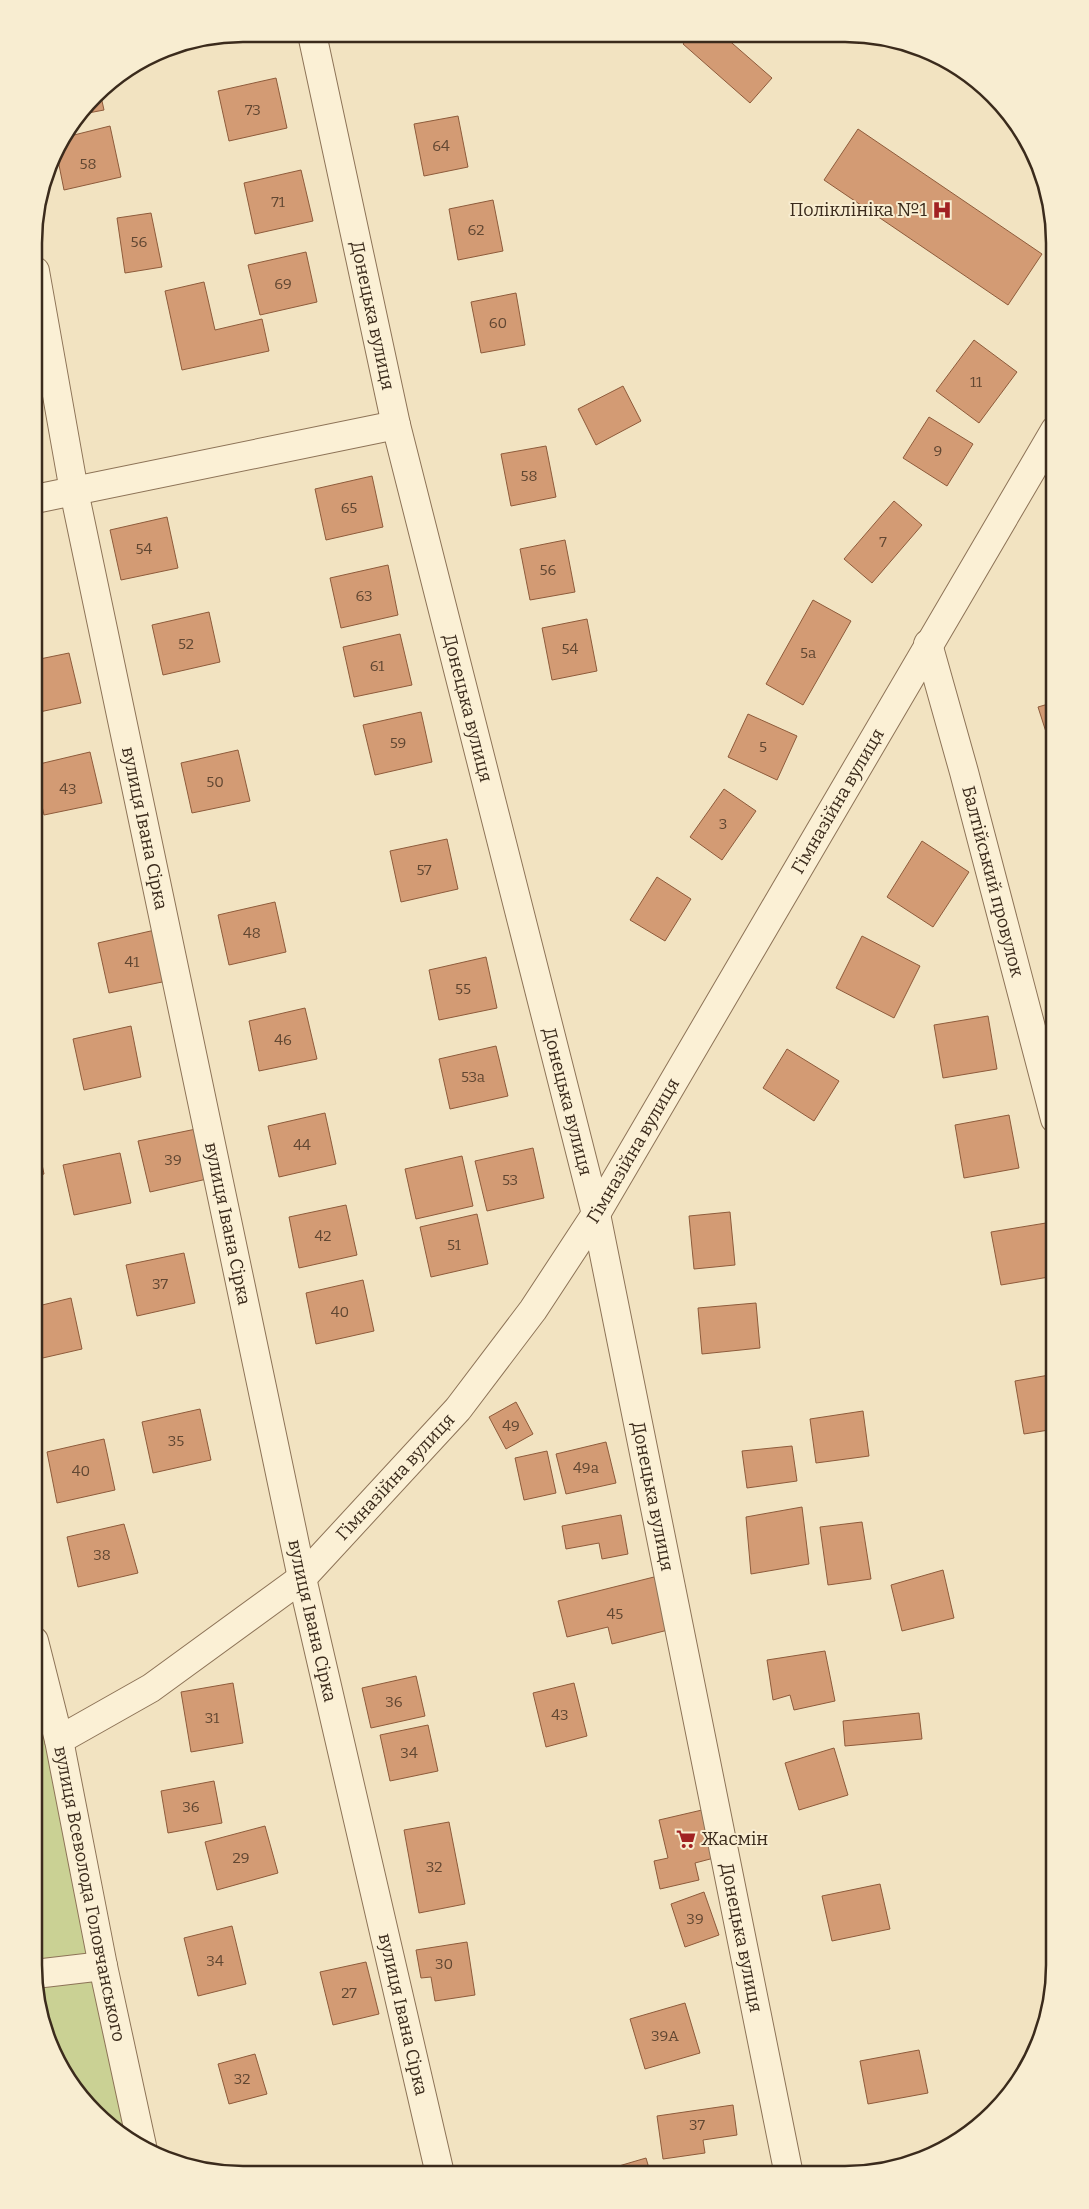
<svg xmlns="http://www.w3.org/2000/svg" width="1089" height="2209" viewBox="0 0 1089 2209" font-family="Bitter,serif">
<rect width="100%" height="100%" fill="#f2e3c1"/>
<path fill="#cad194" d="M34,1641l108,505 -37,-23 -36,-41 -24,-49 -11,-67z"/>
<path fill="#d39b74" stroke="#8e5b3b" d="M689,37h36l47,41 -22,25 -67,-59z
M276,78l11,50 -58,13 -11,-50z
M100,92l4,18 -21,4z
M458,116l10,51 -44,9 -10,-52z
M110,126l11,51 -57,13 -8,-40 10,-13z
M858,129l184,125 -34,51 -184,-125z
M301,170l12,51 -58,13 -11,-51z
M493,200l10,51 -45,9 -9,-51z
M151,213l11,54 -37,6 -8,-55z
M306,252l11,50 -57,13 -12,-50z
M204,282l11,48 47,-11 7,32 -87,19 -17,-79z
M516,293l9,52 -44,8 -10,-51z
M974,340l43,32 -38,51 -43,-32z
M623,386l18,35 -45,24 -18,-36z
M929,417l44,27 -26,42 -44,-28z
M546,446l10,51 -45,9 -10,-52z
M372,476l11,51 -57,13 -11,-51z
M894,501l28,24 -50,58 -28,-24z
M167,517l11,51 -57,12 -11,-50z
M565,540l10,52 -45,8 -10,-51z
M388,565l10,50 -57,13 -11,-50z
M35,573l6,28 -6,1z
M813,600l38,21 -48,84 -37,-21z
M209,612l11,50 -57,13 -11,-50z
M587,619l10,52 -45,9 -10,-52z
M400,634l12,51 -58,12 -11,-50z
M69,653l12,50 -46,10v-53z
M1055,702v58l-17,-53z
M421,712l11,50 -57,13 -12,-50z
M748,714l49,22 -20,44 -49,-23z
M238,750l12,51 -58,12 -11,-50z
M90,752l12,51 -58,12 -9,-40v-10z
M724,789l32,22 -34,49 -32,-23z
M447,839l11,50 -57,13 -11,-51z
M922,841l47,31 -36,55 -46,-30z
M657,877l34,22 -26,42 -35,-21z
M275,902l11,50 -57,13 -11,-50z
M155,930l12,51 -58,12 -11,-50z
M862,936l58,30 -26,52 -58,-30z
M486,957l11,51 -58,12 -10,-50z
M305,1008l12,51 -58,12 -10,-50z
M988,1016l9,53 -54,9 -9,-53z
M131,1026l10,51 -57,13 -11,-51z
M496,1046l12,50 -58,13 -11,-50z
M787,1049l52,32 -25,40 -51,-33z
M325,1113l11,51 -57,13 -11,-51z
M1009,1115l10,53 -55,10 -9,-53z
M196,1129l11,50 -57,13 -12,-51z
M35,1131l9,43 -9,3z
M533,1148l11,50 -57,13 -12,-50z
M120,1153l11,50 -57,12 -11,-50z
M462,1156l11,50 -57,13 -11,-50z
M346,1205l11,50 -58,13 -10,-51z
M730,1212l5,53 -41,4 -5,-53z
M477,1214l11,50 -57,13 -11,-50z
M1046,1223l9,53 -54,9 -10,-53z
M184,1253l11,50 -58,13 -11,-51z
M363,1280l11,51 -58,13 -10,-51z
M71,1298l11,51 -48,11v-53z
M756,1303l4,45 -58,6 -4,-46z
M1055,1374v55l-31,5 -9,-53z
M516,1402l17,32 -27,15 -17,-32z
M200,1409l11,51 -58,13 -11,-51z
M863,1411l6,45 -53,7 -6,-44z
M104,1439l11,51 -58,13 -10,-51z
M606,1442l10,41 -50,11 -10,-40z
M792,1446l5,35 -50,7 -5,-37z
M547,1451l9,42 -32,7 -9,-42z
M802,1507l7,57 -58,10 -5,-57z
M621,1515l7,39 -26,5 -3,-16 -33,6 -4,-23z
M862,1522l9,57 -43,6 -8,-58z
M124,1524l14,49 -60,14 -11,-50z
M943,1570l11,48 -52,13 -11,-46z
M658,1576l14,53 -60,15 -4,-17 -41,10 -9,-36z
M825,1651l10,50 -41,9 -4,-15 -17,5 -6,-40z
M416,1676l9,40 -54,12 -9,-40z
M233,1683l10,60 -52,9 -10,-60z
M574,1683l13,53 -41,11 -13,-54z
M919,1713l3,26 -77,7 -2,-25z
M428,1725l10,46 -48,10 -10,-46z
M834,1748l14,47 -49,15 -14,-47z
M214,1781l8,42 -54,10 -7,-42z
M702,1810l12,48 -19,5 4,17 -39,9 -6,-28 14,-3 -9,-38z
M449,1822l16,82 -46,9 -15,-83z
M265,1826l13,47 -61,17 -12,-48z
M880,1884l10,45 -58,12 -10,-45z
M704,1892l15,43 -34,12 -14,-43z
M232,1926l14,58 -48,12 -14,-58z
M467,1942l8,53 -40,6 -4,-24 -10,1 -5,-28z
M366,1962l13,52 -46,11 -13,-53z
M685,2003l15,50 -55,16 -15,-50z
M919,2050l9,43 -60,11 -8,-43z
M255,2054l12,40 -38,10 -11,-40z
M733,2105l4,30 -34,5 2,13 -42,6 -6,-43z
M646,2158l5,17h-56v-2z"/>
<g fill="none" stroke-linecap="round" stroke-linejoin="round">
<defs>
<g id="minor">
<path id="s1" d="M312,34l84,391 200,789 193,961"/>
<path id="s2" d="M35,271l39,220 228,1087 138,596"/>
<path d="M35,499l361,-74"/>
<path id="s3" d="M928,644l36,128 91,347"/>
<path id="s4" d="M34,1641l25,99 44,226 39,180"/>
<path id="s5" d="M59,1740l92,-52 151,-110 156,-169 75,-99 63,-96 459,-784"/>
<path d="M35,1974l68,-8"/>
</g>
</defs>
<use href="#minor" stroke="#8d7357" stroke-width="30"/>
<use href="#minor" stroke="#fbf0d5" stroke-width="28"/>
</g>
<defs>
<symbol id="hospital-bare" viewBox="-9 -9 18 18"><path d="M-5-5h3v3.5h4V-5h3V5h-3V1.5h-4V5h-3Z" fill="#a12223" stroke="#f8edd1" stroke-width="2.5" paint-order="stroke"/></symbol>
<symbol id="supermarket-bare" viewBox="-9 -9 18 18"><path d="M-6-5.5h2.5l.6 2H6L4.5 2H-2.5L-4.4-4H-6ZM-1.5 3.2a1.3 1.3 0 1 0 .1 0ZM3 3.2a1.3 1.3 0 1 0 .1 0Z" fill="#a12223" stroke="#f8edd1" stroke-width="2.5" paint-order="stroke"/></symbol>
</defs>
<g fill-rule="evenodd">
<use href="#hospital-bare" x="928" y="196" width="28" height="28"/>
<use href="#supermarket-bare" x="672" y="1825" width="28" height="28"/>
</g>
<g text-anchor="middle" stroke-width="4" stroke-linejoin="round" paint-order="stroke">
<g font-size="15" fill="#614732">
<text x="253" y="115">73</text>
<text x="441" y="151">64</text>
<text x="88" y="169">58</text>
<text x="278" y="207">71</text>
<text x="476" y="235">62</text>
<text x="139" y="247">56</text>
<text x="283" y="289">69</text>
<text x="498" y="328">60</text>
<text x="976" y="387">11</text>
<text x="938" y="456">9</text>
<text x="529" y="481">58</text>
<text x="349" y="513">65</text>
<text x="883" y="547">7</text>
<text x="144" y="554">54</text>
<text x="548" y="575">56</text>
<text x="364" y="601">63</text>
<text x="186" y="649">52</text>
<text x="570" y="654">54</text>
<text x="808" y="658">5а</text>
<text x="377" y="671">61</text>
<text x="398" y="748">59</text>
<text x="763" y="752">5</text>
<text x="215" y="787">50</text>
<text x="68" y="794">43</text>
<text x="723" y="829">3</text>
<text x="424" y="875">57</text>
<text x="252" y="938">48</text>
<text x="132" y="967">41</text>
<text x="463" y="994">55</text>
<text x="283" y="1045">46</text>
<text x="473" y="1082">53а</text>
<text x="302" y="1150">44</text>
<text x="173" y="1165">39</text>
<text x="510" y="1185">53</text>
<text x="323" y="1241">42</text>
<text x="454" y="1250">51</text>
<text x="160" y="1289">37</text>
<text x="340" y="1317">40</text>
<text x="511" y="1431">49</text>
<text x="176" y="1446">35</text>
<text x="586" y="1473">49а</text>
<text x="81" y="1476">40</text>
<text x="102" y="1560">38</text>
<text x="615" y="1619">45</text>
<text x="394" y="1707">36</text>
<text x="560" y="1720">43</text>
<text x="212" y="1723">31</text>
<text x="409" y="1758">34</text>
<text x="191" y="1812">36</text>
<text x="241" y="1863">29</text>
<text x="434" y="1872">32</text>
<text x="695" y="1924">39</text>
<text x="215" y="1966">34</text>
<text x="444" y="1969">30</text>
<text x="349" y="1998">27</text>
<text x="665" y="2041">39А</text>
<text x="242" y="2084">32</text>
<text x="697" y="2130">37</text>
</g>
<g font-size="18" fill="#3b2b1c" stroke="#f8edd1" text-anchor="end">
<text x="927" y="216">Поліклініка №1</text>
<text x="701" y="1845" text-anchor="start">Жасмін</text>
</g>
<g font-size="18" fill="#3b2b1c" stroke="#f8edd1">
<text dy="6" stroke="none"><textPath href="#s1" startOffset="288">Донецька вулиця</textPath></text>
<text dy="6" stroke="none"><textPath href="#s1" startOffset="692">Донецька вулиця</textPath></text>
<text dy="6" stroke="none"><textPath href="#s5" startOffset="1240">Гімназійна вулиця</textPath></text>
<text dy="6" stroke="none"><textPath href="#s2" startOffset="568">вулиця Івана Сірка</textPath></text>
<text dy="6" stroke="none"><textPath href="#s3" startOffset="246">Балтійський провулок</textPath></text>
<text dy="6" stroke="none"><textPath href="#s1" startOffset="1098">Донецька вулиця</textPath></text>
<text dy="6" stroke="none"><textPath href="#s5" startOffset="835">Гімназійна вулиця</textPath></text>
<text dy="6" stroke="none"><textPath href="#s2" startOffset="972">вулиця Івана Сірка</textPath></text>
<text dy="6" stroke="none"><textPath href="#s5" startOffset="430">Гімназійна вулиця</textPath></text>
<text dy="6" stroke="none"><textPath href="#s1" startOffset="1502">Донецька вулиця</textPath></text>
<text dy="6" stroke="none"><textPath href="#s2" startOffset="1378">вулиця Івана Сірка</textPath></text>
<text dy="6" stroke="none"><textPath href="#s4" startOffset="259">вулиця Всеволода Головчанського</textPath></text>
<text dy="6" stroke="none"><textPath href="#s1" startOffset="1952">Донецька вулиця</textPath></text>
<text dy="6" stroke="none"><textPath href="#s2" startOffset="1782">вулиця Івана Сірка</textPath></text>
</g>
</g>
<path d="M0 0H1089V2209H0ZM243 42H845A201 201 0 0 1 1046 243V1965A201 201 0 0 1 845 2166H243A201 201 0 0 1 42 1965V243A201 201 0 0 1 243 42Z" fill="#f8edd1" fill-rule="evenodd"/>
<path fill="none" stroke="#3b2b1c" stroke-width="2.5" d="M243 42H845A201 201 0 0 1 1046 243V1965A201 201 0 0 1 845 2166H243A201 201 0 0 1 42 1965V243A201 201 0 0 1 243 42Z"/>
</svg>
